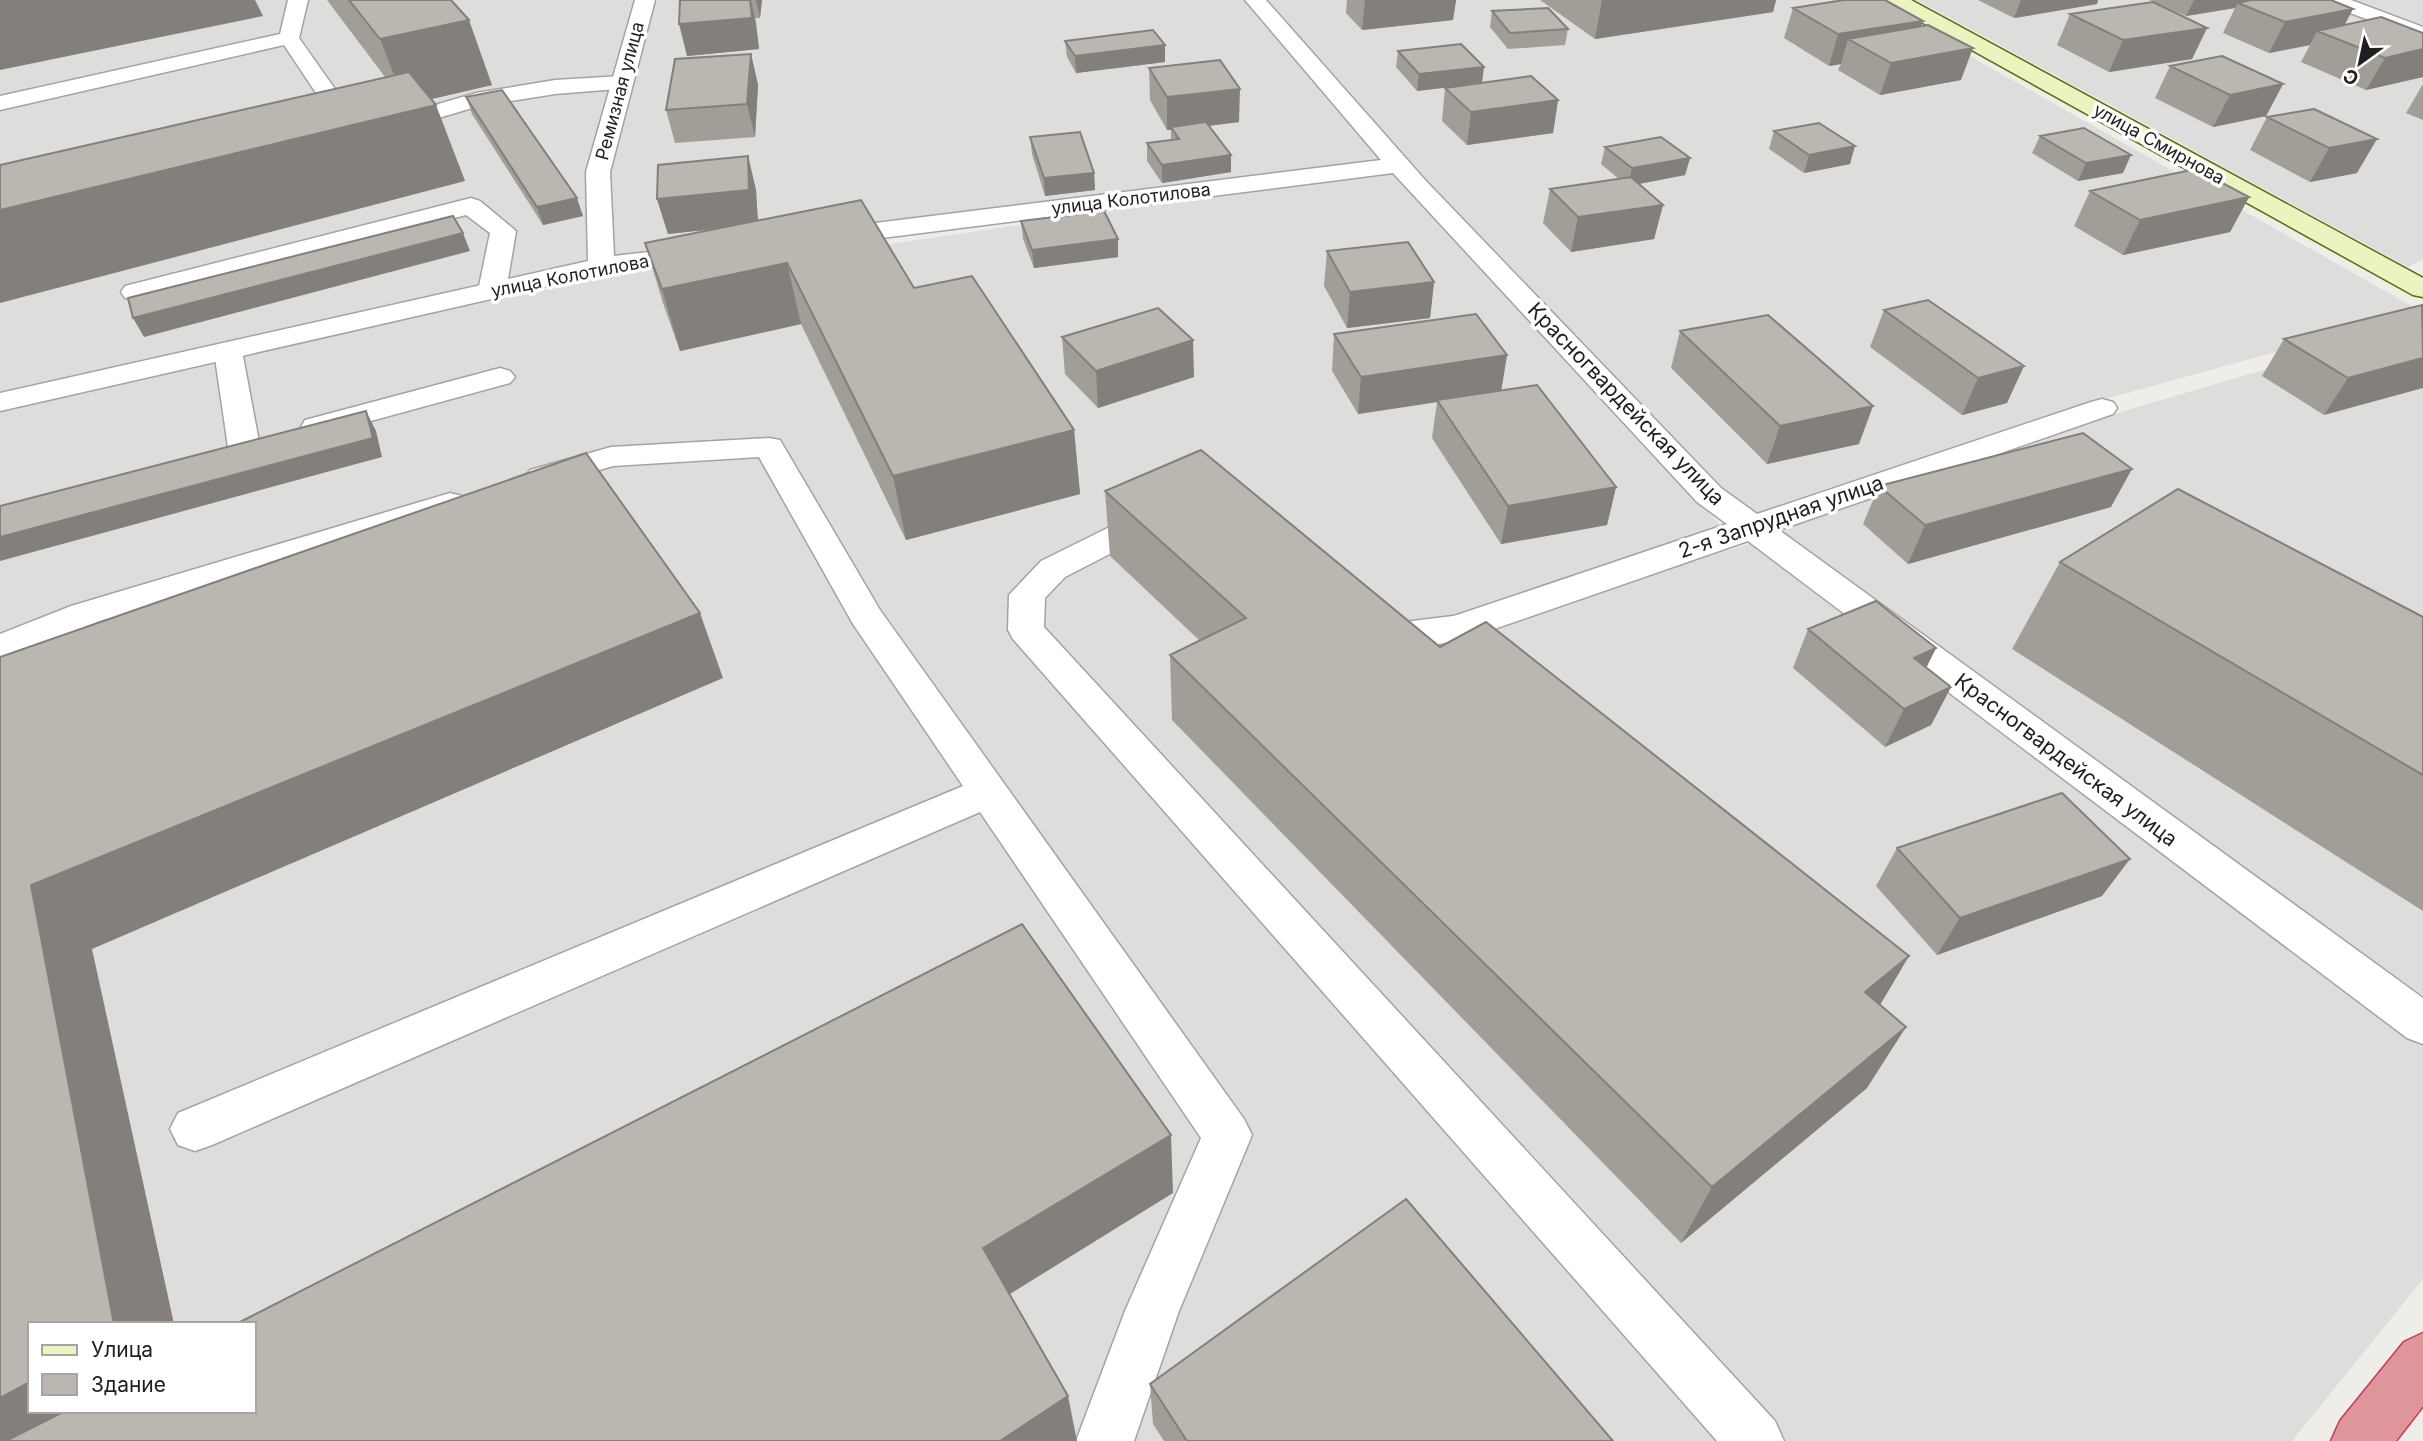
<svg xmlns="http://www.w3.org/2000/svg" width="2423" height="1441" viewBox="0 0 2423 1441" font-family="Inter,sans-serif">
<rect width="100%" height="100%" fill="#efede7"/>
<path fill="#dddddc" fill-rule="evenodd" d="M0,0h638l-47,264 -591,134z
M652,0h594l138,164 -615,91 -162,8v-91z
M1261,0h610l551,312 -328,90 -328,115 -48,-25 -194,-198z
M1917,0h506v259l-15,8z
M1394,169l327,357 -251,103 293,-89 660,502v237l-131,162h-2292v-1035l598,-135 172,-9zM30,1324h224v87h-224z
M2423,323v687l-651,-486 342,-110z"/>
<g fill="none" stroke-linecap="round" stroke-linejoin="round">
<defs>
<path id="lane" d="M288,0h20l-9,38 67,95 -4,5h-16l-62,-93 -284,65v-14l280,-62z
M622,76l8,2 3,5 -3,5 -75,6 -76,12 -91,27 -8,-2 -4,-5 4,-5 96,-28 79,-13z
M471,198l9,3 36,30 -10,60 -4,6 -10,2 -10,-2 -4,-6 12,-58 -24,-18 -331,85 -10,-2 -4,-6 4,-6z
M228,342l10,3 4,6 18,96 -5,7 -11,2 -11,-2 -5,-7 -14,-96 4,-6z
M500,368l10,3 5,6 -5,6 -194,53 -11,-2 -4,-7 4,-7z
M769,438l11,2 100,170 364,509 8,16 -73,176 -45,130h-58l49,-130 76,-173 -221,-326 -768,333 -17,6 -17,-6 -8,-16 8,-16 785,-327 -110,-162 -94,-167 -146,9 -72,21 -11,-3 -5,-7 5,-7 81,-23z
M450,493l12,3 4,7 -4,7 -365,112 -97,39v-27l71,-28z
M1154,508l12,3 5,7 -5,7 -101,52 -20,21 -1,29 731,794 9,20h-67l-704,-802 -5,-9 1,-35 32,-34 101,-50z
M1373,609l31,13 57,-7 13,3 5,9 -5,9c-36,10 -95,23 -119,-15l5,-9z"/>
<path id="street" d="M635,0h20l-45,172 4,84 87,-10 9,2 4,6 -4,6 -109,14 -601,137v-18l588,-132 -2,-89z
M1245,0h21l160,181 295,307 36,26 334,-112 11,-3 11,3 4,6 -4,6 -334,116 644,468v46l-16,-6 -659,-497 -274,95 -13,3 -13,-3 -5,-9 5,-9 279,-94 -30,-22 -304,-329 -566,72 -9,-2 -4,-6 4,-6 9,-2 554,-69z
M2323,0h28l72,27v13l-97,-36z"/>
<path id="secondary" d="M1886,0h25l512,278v19l-10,-2 -524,-291z"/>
<path id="highway" d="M2423,1333v73l-27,35h-65l9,-20 64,-79z"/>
</defs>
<use href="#lane" stroke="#a3a3a3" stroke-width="3"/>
<use href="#street" stroke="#a3a3a3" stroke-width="3"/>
<use href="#secondary" stroke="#586d10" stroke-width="3"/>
<use href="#highway" stroke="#ca3758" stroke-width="3"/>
<use href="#lane" fill="#fff" fill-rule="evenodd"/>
<use href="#street" fill="#fff" fill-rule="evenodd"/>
<use href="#secondary" fill="#ebf4c0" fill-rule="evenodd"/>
<use href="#highway" fill="#df969b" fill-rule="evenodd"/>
</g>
<path fill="#a29d97" d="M327,0h124l41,85 -61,14 34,82 -80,-104z
M680,0h82l-2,18h-5l4,31 -72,7z
M1347,0h109l-3,20 -91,10 -16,-17z
M1540,0h236l-3,12 -178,27z
M1978,0h120l-1,4 -83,14z
M2149,0h182l22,9 -9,16 79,8v44l-57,13 -65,-28 9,-17 -41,8 -46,-20 12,-25 -49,8z
M1793,8l130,13 -2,5 40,54 -81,15 -42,-25 3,-6 -12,2 -45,-28z
M1492,11l76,18 -3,16 -57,4 -18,-22z
M2070,14l137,14 -15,31 -83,13 -52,-27z
M1065,41l100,4v17l-89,11 -9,-16z
M1398,51l84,32 76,17 -5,33 -86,12 -25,-24 3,-33 23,-3 -51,6 -21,-24z
M751,54l7,31 -3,52 -80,6 -9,-33z
M2170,66l113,18 -17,32 -53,11 -58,-29z
M1149,68l90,54 -30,4 22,29v17l-69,11 -15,-22v-18l24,-3v-10h-4l-17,-30z
M2423,84v36l-17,-7z
M466,97l117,119 -40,9 -71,-111z
M2314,109l43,64 -47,9 -60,-32 17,-33z
M1774,131l76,33 -46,9 -35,-24z
M2040,136l83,37 -45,8 -46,-28z
M1030,137l64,36 1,17 -50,6 -13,-42z
M1605,147l85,11 -5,17 -46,9 24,21 -9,34 -83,13 -28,-29 7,-34 69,-10 -18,-15z
M748,156l8,34 2,31 156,67 160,142 6,64 -174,46 -105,-216 -121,27 -17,-48 -18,-60 70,-14 -47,5 -11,-35z
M2090,191l159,6 -19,35 -107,23 -49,-29z
M1021,221l97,36 -84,11 -11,-29z
M1327,251l107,31 -4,36 -83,10 -23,-42z
M1928,300l79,103 -45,12 -92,-68 14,-37z
M2422,305l-98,110 -62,-39 22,-37z
M1680,331l179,113 -92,20 -96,-96z
M1334,334l173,21 -6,35 115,97 -9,38 -106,19 -69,-106 5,-36 -79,12 -26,-43z
M1062,337l132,40 -96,31 -33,-34z
M1879,486l232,21 -203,57 -45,-40z
M1105,491l335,156 469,309 -29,49 -13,83 -186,155 -509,-523 -2,-65 29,-15 -89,-84z
M2060,562l363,55v294l-411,-262z
M1808,629l128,19 -10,19 25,20 -20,38 -46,22 -92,-79z
M1897,848l205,48 -165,59 -61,-69z
M1150,1384l463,57h-449l-11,-17z"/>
<path fill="#847f7b" d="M0,0h255l8,16 -263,54z
M751,0l5,23 3,26 -72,7 -8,-32z
M756,0h6l-2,18z
M1365,0h91l-3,20 -91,10z
M1602,0h174l-3,12 -178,27z
M2021,0h77l-1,4 -83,14z
M2194,0h61l-17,3 -3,5 -49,8z
M2353,9l-16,30 -20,-8 -7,14 -41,8 16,-31z
M469,20l23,65 -86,20 -26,-66z
M1923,21l-11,31 -64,-13 -7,25 -12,2 9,-32z
M2207,28l-15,31 -83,13 14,-32z
M1165,45v17l-89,11 -1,-17z
M1973,48l-12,32 -81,15 11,-32z
M2423,49v28l-57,13 19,-32z
M751,54l7,31 -3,52 -8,-33z
M1484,67l-2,16 -65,8 2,-17z
M2283,84l-17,32 -53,11 17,-32z
M1240,89l-1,33 -66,8 -2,-3v3h-4v-33z
M1558,100l-5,33 -86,12 4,-33z
M436,105l29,76 -465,122v-93z
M2377,139l-20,34 -47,9 19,-34z
M1855,146l-5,18 -46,9 5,-18z
M1231,155v17l-69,11v-18z
M2131,155l-8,18 -45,8 8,-18z
M748,156l8,34 2,34 -90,10 -11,-35z
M1690,158l-5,17 -57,11 4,-18z
M1094,173l1,17 -50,6 -1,-18z
M2249,197l-19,35 -107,23 17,-35z
M577,198l6,18 -40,9 -6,-18z
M1663,205l-9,34 -83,13 7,-35z
M463,233l7,18 -326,86 -11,-19z
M1118,239v18l-84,11 -2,-18z
M787,263l14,61 -121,27 -18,-62z
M1434,282l-4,36 -83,10 3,-36z
M1193,340l1,37 -96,31 -2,-37z
M1507,355l-6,37 -64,8v2l-79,12 3,-37z
M2423,358v30l-99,27 24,-37z
M2024,366l-17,37 -45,12 16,-37z
M1873,406l-14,38 -92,20 13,-38z
M366,411l10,20 6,26 -382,104v-24z
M1074,430l6,64 -174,46 -13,-64z
M2132,469l-21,38 -203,57 17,-39z
M1616,487l-9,38 -106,19 7,-38z
M700,613l23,65 -631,271 82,375h-60l-83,-439z
M1936,648l-19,39 -3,-29z
M1951,687l-20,38 -46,22 19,-38z
M2130,859l-28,37 -165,59 23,-37z
M1909,956l-37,62 -7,-26z
M1906,1027l-39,61 -186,155 31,-56z
M1171,1135l2,58 -176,109 -14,-54z
M30,1382v29h113l-54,30h-89v-43z
M1068,1396l9,45h-77z"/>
<path fill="#bcb6b0" stroke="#847f7b" stroke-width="2" d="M349,0h102l18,20 -89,19z
M680,0h70l2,18 -73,6z
M1844,0h41l38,21 -85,13 -45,-26z
M2251,0h80l22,9 -68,13 -47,-19z
M2153,2l54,26 -84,12 -53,-26z
M1548,8l20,21 -58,4 -18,-22z
M2381,17l42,16v16l-38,9 -68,-27z
M1928,25l45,23 -82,15 -43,-24z
M1153,30l12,15 -90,11 -10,-15z
M1461,44l23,23 -65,7 -21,-23z
M751,54l-4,50 -81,6 9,-51z
M2222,56l61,28 -53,11 -60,-29z
M1220,60l20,29 -73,8 -18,-29z
M409,72l27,33 -436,105v-45z
M1531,76l27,24 -87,12 -26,-24z
M502,90l75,108 -40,9 -71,-110z
M2314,109l63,30 -48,9 -62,-31z
M1206,122l25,33 -69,10 -15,-22 32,-4 -8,-12z
M1819,123l36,23 -46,9 -35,-24z
M2084,128l47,27 -45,8 -46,-27z
M1080,132l14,41 -50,5 -14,-41z
M1661,137l29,21 -58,10 -27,-21z
M748,156l1,34 -92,9 1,-34z
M2196,169l53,28 -109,23 -50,-29z
M1631,177l32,28 -85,12 -28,-28z
M861,200l53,88 58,-12 102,154 -181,46 -106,-213 -125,26 -17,-46z
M1104,211l14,28 -86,11 -11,-29z
M453,216l10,17 -330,85 -5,-20z
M1408,242l26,40 -84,10 -23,-41z
M1928,300l96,66 -46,12 -94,-68z
M2422,305l1,53 -75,20 -64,-39z
M1158,308l35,32 -97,31 -34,-34z
M1476,314l31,41 -146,22 -27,-43z
M1768,315l105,91 -93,20 -100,-95z
M1537,385l79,102 -108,19 -71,-106z
M366,411l7,27 -373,99v-31z
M2083,433l49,36 -207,56 -46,-39z
M1201,450l239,197 46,-25 423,334 -44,36 41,35 -194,160 -542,-532 76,-37 -141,-127z
M586,453l114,160 -669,272 83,439h-84v58l-30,16v-741z
M2178,489l245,128v158l-363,-213z
M1876,601l60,47 -22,10 37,29 -47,22 -96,-80z
M2062,793l68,66 -170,59 -63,-70z
M1022,924l149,211 -188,113 85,148 -68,45h-994l59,-30h189v-87h-18z
M1406,1199l207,242h-426l-37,-57z"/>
<g text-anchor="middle" stroke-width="7" stroke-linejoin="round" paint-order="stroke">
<g font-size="18" fill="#1f1f1f" stroke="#fff">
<text transform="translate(620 91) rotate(-75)" y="6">Ремизная улица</text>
<text transform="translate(2159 144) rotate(29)" y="6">улица Смирнова</text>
<text transform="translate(1131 199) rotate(-7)" y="6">улица Колотилова</text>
<text transform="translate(570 276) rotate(-11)" y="6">улица Колотилова</text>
</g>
<g font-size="21" fill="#1f1f1f" stroke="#fff">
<text transform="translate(1626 404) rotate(46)" y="7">Красногвардейская улица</text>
<text transform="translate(1781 517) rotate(-19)" y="7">2-я Запрудная улица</text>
<text transform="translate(2066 760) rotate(37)" y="7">Красногвардейская улица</text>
</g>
</g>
<rect x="28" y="1322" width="228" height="91" fill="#ffffff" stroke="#a5a5a5" stroke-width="2"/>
<rect x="42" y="1345" width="35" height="10" fill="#ebf4c0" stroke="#a5a5a5" stroke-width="2"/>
<text x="91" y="1357" font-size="21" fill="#1f1f1f">Улица</text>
<rect x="42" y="1374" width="35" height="21" fill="#bcb6b0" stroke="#a5a5a5" stroke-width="2"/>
<text x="91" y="1392" font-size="21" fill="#1f1f1f">Здание</text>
<g transform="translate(2360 63) rotate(213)" stroke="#ffffff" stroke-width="5" paint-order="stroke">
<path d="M0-5L12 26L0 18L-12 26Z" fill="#1f1f1f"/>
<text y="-10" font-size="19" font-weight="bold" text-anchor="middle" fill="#1f1f1f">С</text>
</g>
</svg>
